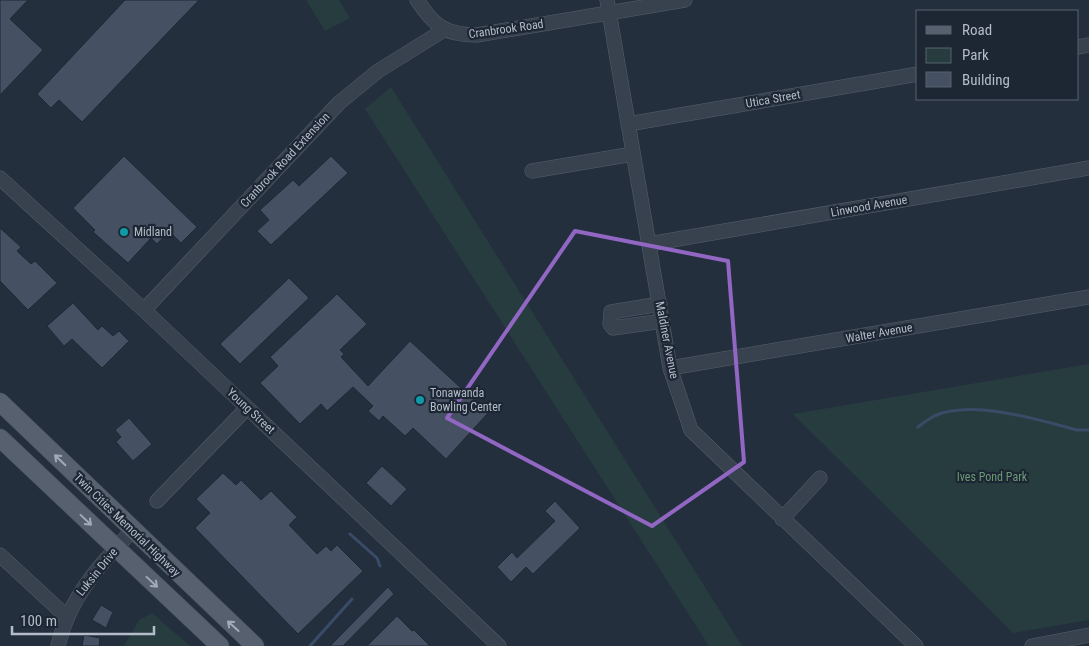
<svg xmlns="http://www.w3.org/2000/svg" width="1089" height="646" viewBox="0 0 1089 646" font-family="'Roboto Condensed',sans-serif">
<rect width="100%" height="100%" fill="#242f3e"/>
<path fill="#263c3f" d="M306,0h33l11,18 -25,13z
M391,87l351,559h-33l-344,-537z
M1089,364v256l-76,13 -220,-219z
M152,613l38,33h-66l15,-26z"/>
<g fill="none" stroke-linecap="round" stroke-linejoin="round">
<path stroke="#394c67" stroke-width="3" d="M918,427c5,-4 11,-8 16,-11 39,-17 105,4 143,14h12
M350,534l27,24 3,8
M310,646l42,-47"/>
</g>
<path fill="#455162" stroke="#1f2835" d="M0,0h28l-18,19 33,31 -43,45z
M125,0h74l-117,122 -23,-22 -8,8 -14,-14z
M124,156l73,71 -16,16 -12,-12 -12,13 -6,-6 -23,25 -35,-31 2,-2 -22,-22z
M331,156l17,17 -77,72 -14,-14 12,-11 -9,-10 33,-30 6,6z
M0,228l21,19 -4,4 14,13 4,-3 22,22 -29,27 -28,-29z
M289,278l20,20 -69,66 -20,-20z
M337,294l30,30 -27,26 4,4 -3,3 27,29 42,-45 78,72 -42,46 -33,-31 -8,8 -22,-20 -4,5 -11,-10 5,-5 -20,-19 -26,24 -6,-7 -21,20 -40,-41 18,-17 -8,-9z
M73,303l25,27 4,-4 11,10 6,-5 10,10 -27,27 -30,-29 -8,7 -17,-20z
M129,418l23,26 -19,17 -17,-19 5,-5 -6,-7z
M382,466l25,23 -16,17 -25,-23z
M223,473l13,12 5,-5 20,20 10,-9 26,26 -8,8 28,29 9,-8 5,5 6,-6 26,26 -65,63 -103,-106 15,-15 -14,-14z
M555,501l25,27 -47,46 -7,-7 -15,15 -14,-15 15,-15 5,6 38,-37 -10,-10z
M388,587l6,7 -51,52h-13z
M101,605l12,7 -7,16 -14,-8z
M397,616l15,15 2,-1 16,16h-63z
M84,635l16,3 -1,8h-17z"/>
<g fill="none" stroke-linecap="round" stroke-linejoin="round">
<defs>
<path id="minor" d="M417,0c17,26 28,35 60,35l208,-35
M607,0l63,368 21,62 225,216
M1078,47l11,-2
M628,124l290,-50
M532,171l101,-17
M0,178l144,132 355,336
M649,244l440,-76
M660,304l-49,8 -1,12 3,4 50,-7
M144,310l195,-207 39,-32 66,-41
M670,368l419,-71
M157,501l90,-93
M782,519l38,-41
M0,555l67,62
M58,646c11,-48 42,-82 75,-116
M1032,646l57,-11"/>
<path id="major" d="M0,402l255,244
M0,438l220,208"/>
</defs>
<use href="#minor" stroke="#565f6c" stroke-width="15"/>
<use href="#major" stroke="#414a57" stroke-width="19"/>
<use href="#minor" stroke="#38414e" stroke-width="14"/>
<use href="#major" stroke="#56606e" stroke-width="18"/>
</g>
<defs><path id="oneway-shaft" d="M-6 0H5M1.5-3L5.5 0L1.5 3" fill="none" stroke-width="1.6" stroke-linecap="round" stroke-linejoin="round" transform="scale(1.25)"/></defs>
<g stroke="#a1aab7">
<use href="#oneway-shaft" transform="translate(60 460) rotate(-136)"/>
<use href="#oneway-shaft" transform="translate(86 520) rotate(43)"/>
<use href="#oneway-shaft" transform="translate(152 582) rotate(43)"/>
<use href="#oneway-shaft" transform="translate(233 626) rotate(-138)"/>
</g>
<path fill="none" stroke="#9266c3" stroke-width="4" stroke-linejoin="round" d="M575,231l153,30 16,201 -92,64 -205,-108z"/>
<g fill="#0f9aa8" stroke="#1d2633" stroke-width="2">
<circle cx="124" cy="232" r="5"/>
<circle cx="420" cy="400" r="5"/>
</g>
<g text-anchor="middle" stroke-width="4.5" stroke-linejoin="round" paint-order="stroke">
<g font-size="12" fill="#b4bcc9" stroke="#1d2633">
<text transform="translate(506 29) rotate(-8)" y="4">Cranbrook Road</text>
<text transform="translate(773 99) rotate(-10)" y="4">Utica Street</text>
<text transform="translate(285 160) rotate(-47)" y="4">Cranbrook Road Extension</text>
<text transform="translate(869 206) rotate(-10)" y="4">Linwood Avenue</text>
<text transform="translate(879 333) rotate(-10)" y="4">Walter Avenue</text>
<text transform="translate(667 340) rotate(79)" y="4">Maldiner Avenue</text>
<text transform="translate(251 411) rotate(43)" y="4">Young Street</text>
<text transform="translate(127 525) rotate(44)" y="4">Twin Cities Memorial Highway</text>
<text transform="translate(97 572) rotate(-51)" y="4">Luksin Drive</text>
</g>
<g font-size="12" fill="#b4bcc9" stroke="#1d2633" text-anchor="start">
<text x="134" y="236">Midland</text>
<text x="430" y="397">Tonawanda<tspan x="430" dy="14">Bowling Center</tspan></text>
</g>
<g font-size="12" fill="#6b9a76" stroke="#1d2633">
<text x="992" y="481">Ives Pond Park</text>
</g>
</g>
<rect x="916" y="10" width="162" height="90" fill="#1d2633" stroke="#59626f"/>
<rect x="926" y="26" width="25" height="8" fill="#56606e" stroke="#59626f"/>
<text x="962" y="35" font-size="15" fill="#b4bcc9">Road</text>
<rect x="926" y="48" width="25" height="15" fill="#263c3f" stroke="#59626f"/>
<text x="962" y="60" font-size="15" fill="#b4bcc9">Park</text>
<rect x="926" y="72" width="25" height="15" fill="#455162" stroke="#59626f"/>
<text x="962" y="85" font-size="15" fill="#b4bcc9">Building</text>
<path d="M12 626v8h142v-8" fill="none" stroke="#b4bcc9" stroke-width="2.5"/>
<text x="20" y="626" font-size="15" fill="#b4bcc9" stroke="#1d2633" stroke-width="4" paint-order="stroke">100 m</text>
</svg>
